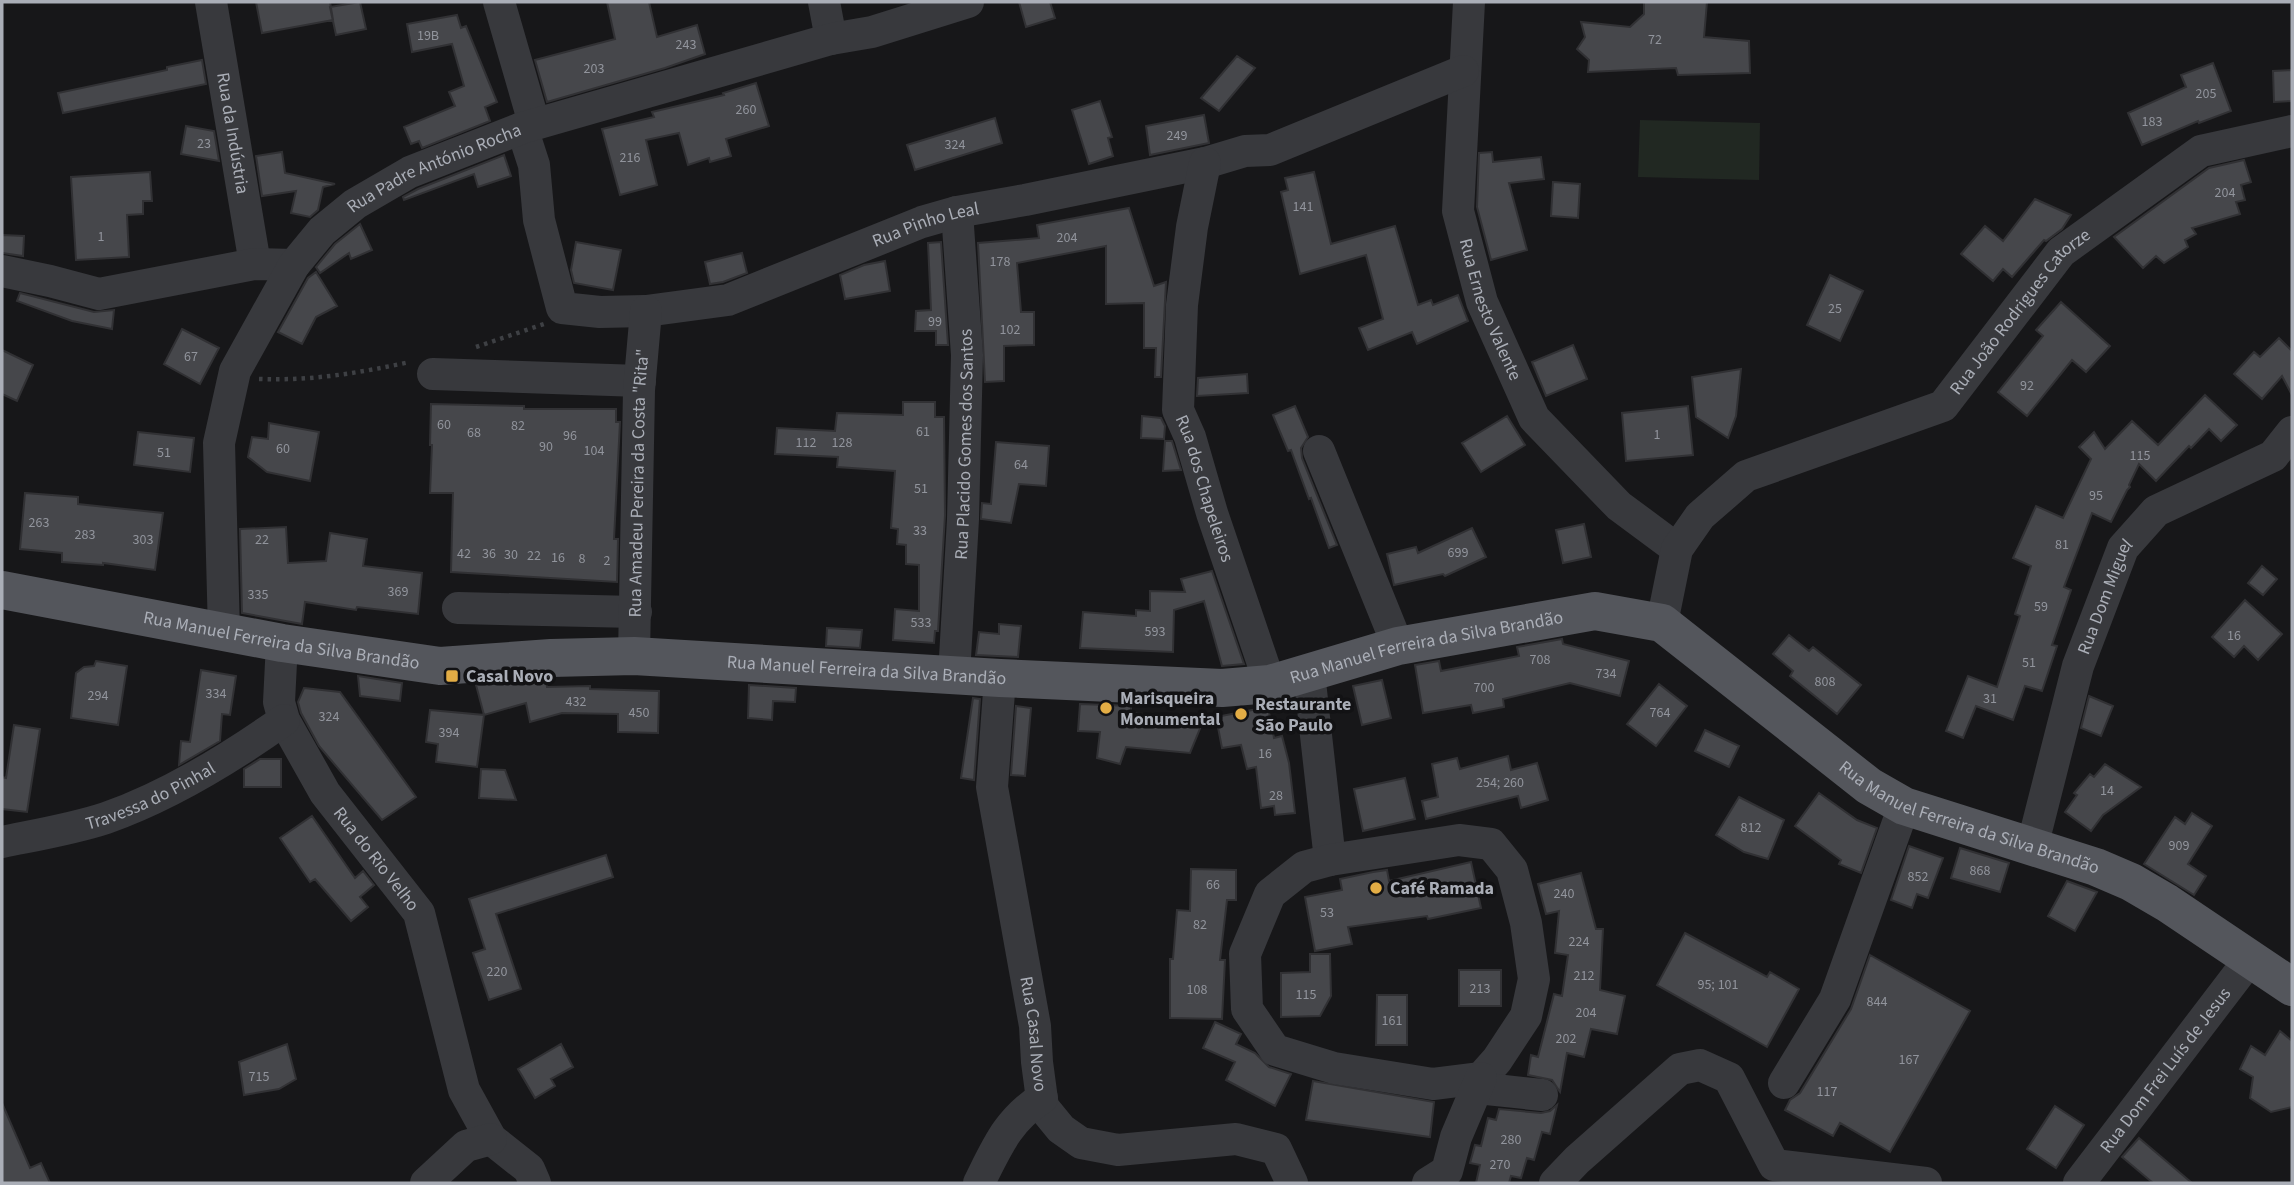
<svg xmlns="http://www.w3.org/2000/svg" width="2294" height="1185" viewBox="0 0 2294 1185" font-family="'Source Sans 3',sans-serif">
<rect width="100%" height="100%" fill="#171719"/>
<path fill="#212822" d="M1640,120l120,3 -1,57 -121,-3z"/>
<path fill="#46474b" stroke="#313134" stroke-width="2" d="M256,2h74l3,18 -71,13z
M360,2l6,27 -30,6 -6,-28z
M607,2h42l8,35 40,-12 8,29 -40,14 -118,34 -12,-42 80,-21z
M1019,2h31l5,16 -29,9z
M1644,2h63l-3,35 45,4 1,32 -72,2 -2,-7 -88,4 1,-12 -12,-11 8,-12 -4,-15 49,5 14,-13z
M457,15l4,13 5,-2 31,76 -12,5 5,14 -68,27 -3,-7 -8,3 -7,-17 51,-21 -6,-14 15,-6 -12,-42 -40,8 -5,-28z
M1237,56l18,12 -36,43 -18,-13z
M202,60l4,24 -143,29 -5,-20 109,-23v-3z
M2213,63l18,48 -32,12 -1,-2 -56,24 -14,-32 58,-26 -5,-12z
M2292,70v31l-18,1 -1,-31z
M756,83l13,43 -43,13 5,17 -21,6 -1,-4 -21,7 -9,-32 -33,7 11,45 -37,10 -18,-66 52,-12 -2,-5 72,-17 -1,-2z
M1100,101l12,36 -4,1 5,18 -24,8 -17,-54z
M1204,115l5,28 -59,12 -4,-29z
M995,118l7,25 -87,27 -8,-25z
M186,126l28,5 5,30 -38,-7z
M282,152l3,21 50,11 -12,3 -5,23 -8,7 -19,-4 5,-22 -34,5 -6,-40z
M1492,152l1,10 48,-5 3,22 -35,4 18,67 -36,10 -14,-53 2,-54z
M504,155l7,21 -33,11 -4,-13 -70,26 -1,-3 15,-8z
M2244,160l7,22 -10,3 4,15 -9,2 4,12 -48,14 4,6 -11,6 3,7 -24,16 -8,-7 -13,12 -29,-31 95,-69z
M150,172l2,29h-9v13l-16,1 2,42 -53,3 -5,-83z
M1314,172l17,72 64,-18 23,79 13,-5 2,5 25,-10 10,26 -51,23 -5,-12 -44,18 -9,-22 24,-9 -17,-64 -66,19 -19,-82 7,-2 -3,-12z
M1553,182l27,2 -2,34 -27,-2z
M2035,199l36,16 -9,14 -16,12 -2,-1 -32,37 -9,-8 -10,12 -32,-27 24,-28 18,15z
M1129,208l25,78 12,-4 -5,95h-6l1,-29h-12v-45l-38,1v-58l-89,17 4,49h13v33l-30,1v35l-19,1 -7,-139 61,-5 -2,-13z
M360,224l12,26 -21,9 -2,-6 -29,20 -4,-6 19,-23z
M2,235l22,1 -1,20 -21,-3z
M576,242l45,8 -8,40 -39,-7 -3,-13z
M941,242l7,103h-12v-14h-21l1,-20 15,-1 -3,-67z
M742,253l5,20 -24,9 -13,2 -5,-22z
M885,261l5,30 -45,8 -5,-24 24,-10z
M316,272l21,34 -21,11 -14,27 -24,-12 30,-54z
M1830,275l33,16 -23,50 -33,-16z
M20,293l74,19 20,-2 -2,19 -40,-8 -55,-20z
M2061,302l49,44 -24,26 -14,-12 -45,56 -29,-24 45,-56 -7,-6z
M182,329l37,19 -19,36 -36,-20z
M2279,338l13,13v44l-10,-19 -20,23 -28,-25 20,-22 6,5z
M1573,345l14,34 -41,17 -14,-34z
M2,350l31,15 -16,36 -15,-7z
M1741,369l-5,47 -8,22 -32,-21 -4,-40z
M1247,374l1,19 -51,3 1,-18z
M2205,395l32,30 -16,16 -12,-12 -18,19 -2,-2 -33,35 -17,-17 -10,21 1,2 -3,3 -16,32 -19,-9 -28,74 7,3 -19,55 5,1 -15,45 -17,-5 -12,34 -37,-14 -13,32 -17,-7 22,-55 29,11 23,-71 -5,-2 16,-48 -18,-8 23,-52 27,12 28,-59 -12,-12 15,-15 11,17 27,-28 26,24z
M903,402h32v15h9l1,98 -7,116h-3l-1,12 -41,-3 2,-31 24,2v-46l-13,-1v-19l-9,-1 1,-15 -7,-1 4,-57 -58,-4 1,-10 -63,-3 2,-26 58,3 2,-18 66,2z
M431,404l93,2v3h92v13h4l-6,117h4l-1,43 -166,-10 2,-79h-23l2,-48h-2z
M1295,406l13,31 -7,11 1,10 35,87 -8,3 -18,-50 -2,1 -18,-49 -3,1 -15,-36z
M1688,406l5,49 -67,6 -4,-48z
M1142,416l19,2 4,8 -1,13 -23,-1z
M1507,416l18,29 -44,27 -19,-29z
M269,423l50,9 -9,49 -43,-9 -19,-15 4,-20 16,2z
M138,432l56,6 -4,34 -56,-7z
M1165,441h7l9,29 -18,1z
M996,442l53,4 -3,40 -27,-2 -8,39 -30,-4 1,-16 9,1z
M25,493l53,4v7l85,9 -8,57 -52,-7v2l-41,-3v-9l-42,-4z
M1584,524l7,33 -28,6 -7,-33z
M286,527l2,36 38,-2 4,-28 37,6 -4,27 59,7 -4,41 -61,-7 -1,3 -51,-8 -3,22 -60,-11 -2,-84z
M1472,528l14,29 -41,19 -2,-2 -49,11 -7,-31 29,-7 2,6z
M2262,566l15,13 -14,16 -15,-12z
M1212,571l32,93 -22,2 -18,-65 -30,9 -1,42 -93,-4 3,-36 53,4v-6l14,1v-20l35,1 -4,-13z
M2245,600l37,34 -24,26 -14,-14 -10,11 -22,-20z
M999,624l22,2 -3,31 -42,-2 3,-23 20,2z
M827,628l35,2 -2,18 -34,-2z
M1789,635l20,16 4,-4 48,38 -24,29 -47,-38 3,-5 -20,-17z
M1562,639l1,5 66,17 -9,35 -50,-13 -67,16 1,8 -31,6 -2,-8 -48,8 -8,-48 24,-4 2,10 78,-15 -2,-9z
M96,661l31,5 -9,59 -47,-7 5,-45 8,-6 10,-1z
M201,670l35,6 -6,39 -8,-1 -2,27 -41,24 2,-24 9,1z
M358,676l44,7 -2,18 -40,-5z
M546,680l1,7 43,-1v3l69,2 -1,42 -40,-1v-18l-56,-1 -32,9 -4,-19 -42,12 -8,-30z
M1382,680l9,38 -29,7 -9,-39z
M1659,684l28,22 -31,40 -29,-22z
M749,685l47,3 -1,14 -22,-1 -1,19 -24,-2z
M304,688l36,4 76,105 -34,23 -63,-74 -18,-33 -3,-11z
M2089,696l24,10 -12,30 -20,-8z
M973,698l7,1 -6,81 -13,-2z
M1080,704l51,2v7l73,6 -14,34 -64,-6 -6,17 -23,-6 3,-26 -22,-1z
M1016,706l15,2 -6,68 -14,-1z
M1268,707l6,31 8,-2 7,27 6,50 -20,2 -1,-9 -13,2 -5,-41 -9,2 -6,-24 -19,3 -6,-31z
M430,710l54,5 -7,52 -41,-5 2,-18 -12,-2z
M14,725l26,4 -13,83 -25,-3v-32l4,1z
M1705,730l34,16 -10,21 -34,-16z
M1508,756l3,14 26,-7 11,37 -27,8 -3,-12 -92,23 -4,-18 16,-4 -6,-33 25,-6 3,11z
M260,759h21v28h-37v-18z
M2105,764l36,23 -38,28 -12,16 -26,-19 12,-17 -3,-2 16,-19 4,3z
M481,769l24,1 11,30 -37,-2z
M1405,778l10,41 -52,12 -9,-42z
M1819,793l38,27 20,8 -16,45 -22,-9 2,-4 -46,-34z
M1739,797l45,23 -16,39 -24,-7 -28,-17z
M2192,813l20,13 -24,38 18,12 -12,19 -50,-31 31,-47 10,7z
M312,816l43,62 8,-7 11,14 -14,12 8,10 -17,14 -36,-42 -5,3 -30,-44z
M1909,846l34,12 -15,40 -11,-4 -5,14 -21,-8z
M1960,848l49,15 -9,29 -49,-14z
M606,855l7,22 -117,37 25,75 -32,11 -16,-47 12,-4 -16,-50z
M1471,862l10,46 -53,11 -1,-3 -79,11 4,17 -37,7 -10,-54 37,-7 -2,-11 33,-7 14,-2 2,11z
M1191,869l45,1v30h-9l-7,60h5l-3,59 -52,-1v-59h3l4,-49 13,1z
M1581,873l15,56h7l-3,61 25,6 -8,38 -26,-5 -7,28 -17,-4 -7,39 -8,-12 -24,-5 3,-20 7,2 16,-63 8,2 6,-41 -13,-2 4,-42 -13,3 -8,-30z
M2067,881l30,11 -22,39 -27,-15z
M1685,933l82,44 3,-5 29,17 -32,58 -110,-62z
M1310,954h20l1,42 -11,20 -39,1v-44l29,-1z
M1870,955l100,56 -80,141 -50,-29 -7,13 -48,-26 5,-10 10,-7 51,-84z
M1459,970h42v36h-42z
M1377,995h30v50h-31z
M1215,1022l26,12 -5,10 19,9 14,14 22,7 -16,32 -49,-26 9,-18 -32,-14z
M2280,1031l12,10v66l-21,5 -21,-14 3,-21 -13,-8 11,-23 14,9z
M287,1044l9,35 -17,10 -35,6 -5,-33z
M561,1044l12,23 -22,12 4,7 -20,12 -17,-29z
M1313,1081l121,21 -4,35 -124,-17z
M2,1103l28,65 11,-5 9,20h-48z
M1557,1105l-7,29 -8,-2 -8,28 -7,-2 -6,20 -10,-2 -2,7h-33l4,-18 -10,-2 5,-18 6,1 7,-28 8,2 3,-11 42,4 9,-2z
M2055,1106l29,19 -28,43 -29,-19z
M2139,1138l53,45h-39l-31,-26z"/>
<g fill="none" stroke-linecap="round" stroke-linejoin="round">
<path stroke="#3e4044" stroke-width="4.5" stroke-dasharray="3.5 5" stroke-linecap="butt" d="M476,347l68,-23
M259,379c53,2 99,-6 151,-17"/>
<g stroke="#38393d" stroke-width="32">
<path id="s1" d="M211,2l44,262"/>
<path d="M499,2l35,121"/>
<path d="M824,2l7,37"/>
<path id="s2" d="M1469,2l-11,209 24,91 52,116 85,88 58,43"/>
<path id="s3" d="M522,128l12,37 5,55 23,88 38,4 46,-1 82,-11 194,-78 35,-10 68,-12 180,-37 40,-12 25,-1 193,-79"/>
<path id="s4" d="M1205,163l-13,64 -10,78 -4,105 12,27 22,76 58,171"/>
<path d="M2,271l48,10 49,13 156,-30 39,1"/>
<path d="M433,374l207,7"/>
<path d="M1319,451l79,195"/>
<path d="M458,608l178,4"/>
<path id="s5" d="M1662,623l15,-74 23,-33 46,-40 197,-70 118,-154 140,-101 91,-20"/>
<path id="s6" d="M224,632l-5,-189 16,-72 59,-106 28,-34 33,-27 55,-32 112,-44 309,-89 41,-7 96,-30"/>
<path id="s7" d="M282,643l-3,59 5,18 41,73 94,120 45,177 27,49 38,30 6,14"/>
<path id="s8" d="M634,656l5,-266 7,-79"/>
<path d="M1309,673l21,187"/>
<path id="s9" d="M954,675l9,-156 4,-164 -10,-143"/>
<path id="s10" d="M1000,678l-8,109 43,239 2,36 6,45 18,22 20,14 37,7 118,-11 40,10 16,34"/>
<path d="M1459,840l32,4 21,26 14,53 8,56 -8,37 -29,44 -16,18 -48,6 -99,-16 -59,-18 -28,-41 -2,-55 25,-60 34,-27 26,-7z"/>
<path id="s11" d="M2,842c34,-7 71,-13 104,-24 63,-22 123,-59 178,-98"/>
<path id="s12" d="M2032,847l46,-181 45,-118 33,-37 117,-55 19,-24"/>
<path d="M1784,1083l51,-84 69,-193"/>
<path d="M1477,1088l65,7"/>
<path d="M426,1183l40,-37 25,-7"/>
<path d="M979,1183c18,-36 28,-62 63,-85"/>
<path d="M1428,1183l19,-12 9,-34 25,-59"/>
<path d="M1555,1183l22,-23 103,-91 20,-4 29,13 45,87 152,18"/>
<path id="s13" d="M2079,1183l171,-224"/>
</g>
<path stroke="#54565c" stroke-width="38" id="s14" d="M2,590l280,53 158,23 111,-8 83,-2 366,22 222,10 48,-4 128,-38 197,-35 67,12 207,163 35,20 192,61 35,15 36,21 125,84"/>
</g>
<g fill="#e3ad45" stroke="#121214" stroke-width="2.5">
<rect x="445" y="669" width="14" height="14" rx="3.5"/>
<circle cx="1106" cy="708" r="7"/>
<circle cx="1241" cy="714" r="7"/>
<circle cx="1376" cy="888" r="7"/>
</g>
<g text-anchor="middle" stroke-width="7" stroke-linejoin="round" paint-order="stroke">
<g font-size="14" fill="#91949c">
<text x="428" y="40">19B</text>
<text x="1655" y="44">72</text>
<text x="686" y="49">243</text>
<text x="594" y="73">203</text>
<text x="2206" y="98">205</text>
<text x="746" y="114">260</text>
<text x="2152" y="126">183</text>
<text x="1177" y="140">249</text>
<text x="204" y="148">23</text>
<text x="955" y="149">324</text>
<text x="630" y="162">216</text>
<text x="2225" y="197">204</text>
<text x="1303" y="211">141</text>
<text x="101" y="241">1</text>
<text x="1067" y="242">204</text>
<text x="1000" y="266">178</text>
<text x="1835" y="313">25</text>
<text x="935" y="326">99</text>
<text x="1010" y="334">102</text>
<text x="191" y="361">67</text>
<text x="2027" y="390">92</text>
<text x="444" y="429">60</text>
<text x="518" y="430">82</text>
<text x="923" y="436">61</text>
<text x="474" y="437">68</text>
<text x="1657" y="439">1</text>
<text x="570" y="440">96</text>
<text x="806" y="447">112</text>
<text x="842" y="447">128</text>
<text x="546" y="451">90</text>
<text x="283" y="453">60</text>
<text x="594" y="455">104</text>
<text x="164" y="457">51</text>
<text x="2140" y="460">115</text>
<text x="1021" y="469">64</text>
<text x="921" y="493">51</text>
<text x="2096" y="500">95</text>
<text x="39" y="527">263</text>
<text x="920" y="535">33</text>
<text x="85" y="539">283</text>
<text x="143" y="544">303</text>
<text x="262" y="544">22</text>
<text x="2062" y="549">81</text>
<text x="1458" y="557">699</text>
<text x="464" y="558">42</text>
<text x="489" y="558">36</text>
<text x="511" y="559">30</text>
<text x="534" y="560">22</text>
<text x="558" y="562">16</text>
<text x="582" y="563">8</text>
<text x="607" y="565">2</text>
<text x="398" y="596">369</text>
<text x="258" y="599">335</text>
<text x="2041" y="611">59</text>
<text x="921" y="627">533</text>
<text x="1155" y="636">593</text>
<text x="2234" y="640">16</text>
<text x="1540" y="664">708</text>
<text x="2029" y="667">51</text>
<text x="1606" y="678">734</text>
<text x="1825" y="686">808</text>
<text x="1484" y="692">700</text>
<text x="216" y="698">334</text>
<text x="98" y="700">294</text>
<text x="1990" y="703">31</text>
<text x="576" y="706">432</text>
<text x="639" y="717">450</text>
<text x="1660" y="717">764</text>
<text x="329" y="721">324</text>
<text x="449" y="737">394</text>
<text x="1265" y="758">16</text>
<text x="1500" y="787">254; 260</text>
<text x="2107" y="795">14</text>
<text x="1276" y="800">28</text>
<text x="1751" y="832">812</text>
<text x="2179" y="850">909</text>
<text x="1980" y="875">868</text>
<text x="1918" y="881">852</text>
<text x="1213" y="889">66</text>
<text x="1564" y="898">240</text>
<text x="1327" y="917">53</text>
<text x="1200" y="929">82</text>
<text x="1579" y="946">224</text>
<text x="497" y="976">220</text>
<text x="1584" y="980">212</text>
<text x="1718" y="989">95; 101</text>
<text x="1480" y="993">213</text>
<text x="1197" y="994">108</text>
<text x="1306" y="999">115</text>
<text x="1877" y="1006">844</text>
<text x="1586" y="1017">204</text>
<text x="1392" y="1025">161</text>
<text x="1566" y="1043">202</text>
<text x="1909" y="1064">167</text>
<text x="259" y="1081">715</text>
<text x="1827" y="1096">117</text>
<text x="1511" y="1144">280</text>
<text x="1500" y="1169">270</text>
</g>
<g font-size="18" fill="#aaaeb7" stroke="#121214">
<text dy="6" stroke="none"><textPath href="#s1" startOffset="133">Rua da Indústria</textPath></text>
<text dy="6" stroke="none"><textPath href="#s6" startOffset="558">Rua Padre António Rocha</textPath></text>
<text dy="6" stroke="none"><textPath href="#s3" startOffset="564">Rua Pinho Leal</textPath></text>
<text dy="6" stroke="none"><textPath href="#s2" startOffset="313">Rua Ernesto Valente</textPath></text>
<text dy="6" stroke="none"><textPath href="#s5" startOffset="508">Rua João Rodrigues Catorze</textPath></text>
<text dy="6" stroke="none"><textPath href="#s9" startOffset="231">Rua Placido Gomes dos Santos</textPath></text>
<text dy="6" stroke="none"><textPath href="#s8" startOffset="173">Rua Amadeu Pereira da Costa "Rita"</textPath></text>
<text dy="6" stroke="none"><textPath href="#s4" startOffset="332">Rua dos Chapeleiros</textPath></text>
<text dy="6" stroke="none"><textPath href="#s12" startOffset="261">Rua Dom Miguel</textPath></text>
<text dy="6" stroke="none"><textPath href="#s14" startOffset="284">Rua Manuel Ferreira da Silva Brandão</textPath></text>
<text dy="6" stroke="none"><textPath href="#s14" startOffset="1437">Rua Manuel Ferreira da Silva Brandão</textPath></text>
<text dy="6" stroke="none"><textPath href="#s14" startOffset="872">Rua Manuel Ferreira da Silva Brandão</textPath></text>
<text dy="6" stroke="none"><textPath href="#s11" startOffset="156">Travessa do Pinhal</textPath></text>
<text dy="6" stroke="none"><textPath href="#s14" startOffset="2046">Rua Manuel Ferreira da Silva Brandão</textPath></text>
<text dy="6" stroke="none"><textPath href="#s7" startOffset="245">Rua do Rio Velho</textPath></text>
<text dy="6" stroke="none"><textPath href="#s10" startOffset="360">Rua Casal Novo</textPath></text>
<text dy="6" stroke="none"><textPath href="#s13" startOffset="142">Rua Dom Frei Luís de Jesus</textPath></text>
</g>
<g font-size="18" font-weight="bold" fill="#aaaeb7" stroke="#121214" text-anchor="start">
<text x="466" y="682">Casal Novo</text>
<text x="1120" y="704">Marisqueira<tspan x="1120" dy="21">Monumental</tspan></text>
<text x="1255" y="710">Restaurante<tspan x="1255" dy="21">São Paulo</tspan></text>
<text x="1390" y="894">Café Ramada</text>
</g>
</g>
<rect width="2294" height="1185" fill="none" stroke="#aaaeb7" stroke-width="7"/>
</svg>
